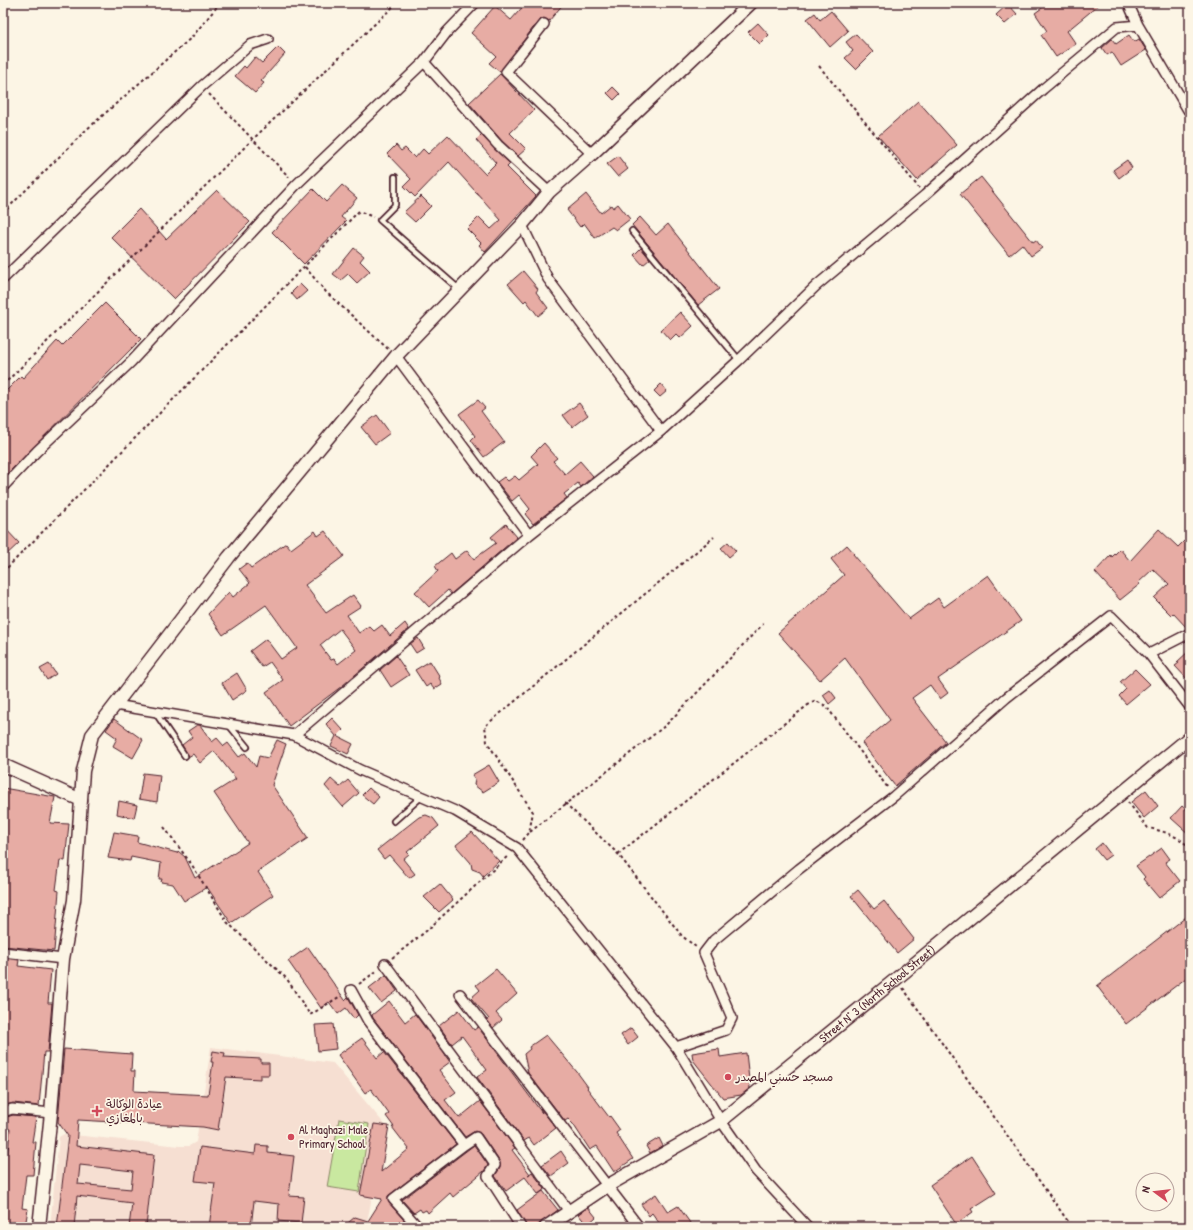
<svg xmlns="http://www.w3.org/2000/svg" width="1193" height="1230" viewBox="0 0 1193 1230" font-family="'Patrick Hand','Playpen Sans Arabic',sans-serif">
<rect width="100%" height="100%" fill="#fcf5e5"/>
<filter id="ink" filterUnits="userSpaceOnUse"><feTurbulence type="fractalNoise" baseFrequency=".025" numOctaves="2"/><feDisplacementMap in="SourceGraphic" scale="8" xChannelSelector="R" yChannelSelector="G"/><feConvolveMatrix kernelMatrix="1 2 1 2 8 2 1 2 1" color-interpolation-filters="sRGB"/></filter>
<g filter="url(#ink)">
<path fill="#f6dfd2" d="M211,1047l122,16 53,63 -20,101h-316l9,-90 5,-3 116,12h9l7,-4z"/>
<path fill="#c9e8a0" stroke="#8a8466" d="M339,1119l30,5 -10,68 -32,-5z"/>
<path fill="#e7aca4" stroke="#4a1f2b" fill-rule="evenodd" d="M526,3h38l-15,18 -5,-3 -5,2 -39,52 -11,-9 7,-7 -25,-23 24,-27 16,14z
M1049,3h52l-34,28 9,13 -20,13 -15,-22 6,-4 -12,-18z
M1008,4l9,10 -12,10 -9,-9z
M831,11l17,20 -18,16 -23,-28 8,-6 5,7z
M758,23l11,12 -9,9 -12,-12z
M856,34l17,18 -17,17 -11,-11 8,-7 -7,-9z
M1129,35l5,7 5,-3 7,11 -25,16 -9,-14 -5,3 -5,-7 10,-9 4,5z
M278,47l7,7 -24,27 3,2 -9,10 -20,-17 9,-10 2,2 9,-11 7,6z
M500,74l34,36 -24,23 16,16 -8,7 -16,-15 -33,-38z
M613,87l7,7 -6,6 -7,-7z
M918,101l39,44 -40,35 -39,-44z
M448,135l37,39 11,-11 -20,-23 5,-5 29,29 -3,3 29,29 -51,56 -6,-7 2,-2 -14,-14 12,-12 12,12 10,-9 -52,-58 -34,35 -11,-11 7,-7 -24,-25 9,-9 5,6 4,-3 10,10 8,-9 5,5z
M618,156l10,13 -10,8 -11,-13z
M1127,160l5,8 -13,10 -6,-8z
M981,177l52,65 3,-2 6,8 -11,8 -9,-12 -13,11 -49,-61z
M342,185l15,13 -16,19 5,4 -42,43 -32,-32 41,-43 13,13z
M217,190l33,32 -76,77 -63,-62 28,-28 27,30z
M586,194l15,19 10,-8 2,3 5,-4 12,15 -14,11 -4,-3 -17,11 -11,-15 -4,4 -13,-17z
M421,196l10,10 -16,16 -11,-10z
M640,217l16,18 12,-11 51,65 -21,16 -66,-80z
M354,248l10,8 -4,5 10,10 -13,12 -9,-9 -7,6 -8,-6z
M641,248l9,11 -7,6 -9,-10z
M523,271l15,18 -2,3 12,16 -10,8 -12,-16 -2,2 -16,-18z
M300,284l7,7 -10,9 -6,-7z
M105,303l36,36 -138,139v-84l18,-18 2,2 34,-37 5,5z
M680,312l13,14 -13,12 -4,-4 -6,6 -9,-10z
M661,384l6,7 -7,6 -6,-6z
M478,400l7,8 -4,3 23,31 -20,15 -13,-17 4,-4 -16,-22z
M579,403l9,12 -16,12 -9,-12z
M377,415l13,18 -15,11 -14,-17z
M544,443l13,15 -4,3 12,13 15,-13 13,15 -12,11 -3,-4 -14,11 3,4 -34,26 -8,-10 5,-5 -11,-14 -7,6 -15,-19 7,-5 4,4 7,-5 4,4 19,-16 -7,-8z
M506,524l11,13 -66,57 -3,-4 -19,17 -14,-15 23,-21 -3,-5 16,-13 4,6 12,-9 7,9 22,-16 -5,-6z
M3,526l16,17 -16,15z
M1159,529l19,18 6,-6 6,6v80l-3,1 -14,-15 -2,2 -17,-17 15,-14 -16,-15 -15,14 2,1 -20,16 -25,-28 16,-17 1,2 8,-8 10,12z
M315,531l3,5 7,-5 19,25 -39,29 21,28 27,-18 8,11 -14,9 12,18 10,-7 5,5 8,-6 8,11 15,-13 4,6 -67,57 -53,40 -23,-34 17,-12 -13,-18 -8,5 -12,-16 16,-12 15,20 16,-11 -31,-43 -43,30 -15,-21 21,-22 4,5 17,-14 -11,-14 8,-6 4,5 35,-25 5,6zM340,629l16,21 -18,14 -4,-5 -3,1 -11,-15z
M728,542l8,9 -7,6 -8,-9z
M847,545l7,8 -1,1 56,65 29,-21 6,9 44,-32 33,46 -83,58 10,14 -8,6 -10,-14 -18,13 34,44 -51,44 -33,-43 28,-23 -45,-62 -25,22 -42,-47 66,-58 -13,-16z
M418,638l6,10 -8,5 -6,-9z
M1190,650v32l-15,-16 4,-3 -2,-1z
M396,656l13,19 -18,12 -11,-17z
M430,661l10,16 -1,1 3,6 -8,5 -4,-5 -4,3 -11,-17z
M49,664l7,10 -9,6 -7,-11z
M1135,669l15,15 -24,20 -7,-8 7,-7 -6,-7z
M237,673l10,17 -15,10 -10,-17z
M830,690l6,8 -7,6 -6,-9z
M332,718l11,12 -6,6 16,8 -5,10 -17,-8 5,-10 -10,-12z
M114,719l29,21 -10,18 -20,-12 4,-8 -11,-8z
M197,725h3l12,17 5,-4 7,8 4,-3 11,14 6,-4 11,14 3,-11 9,2 9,-18 9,4 -14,41 36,53 -50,34 15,23 -42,28 -24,-36 -23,14 -11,-17 -12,-2 1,-3h-3l2,-16 -30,-6 -1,4 -22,-3 6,-26 24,4 -1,6 40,11 1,-2 7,6 10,21 53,-35 -34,-50 22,-14 -22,-28 -14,12 -7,-9 -5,3 -6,-12 10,-8 -4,-6z
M489,765l10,17 -16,10 -9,-7 1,-6 -3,-4z
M143,773l17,2 -3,27 -18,-3z
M331,779l9,8 8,-7 11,13 -16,14 -18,-21z
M3,788l52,9 -5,26 19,1 -4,37 -5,-1 -4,30 3,1 -5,60 -51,-5z
M369,788l10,9 -6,7 -11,-9z
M1146,790l12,16 -14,12 -13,-16z
M119,801l18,4 -3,13 -17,-4z
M1182,806l8,7v22l-19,-17z
M426,815l7,3 6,8 -32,26 2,2 -6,5 12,15 -6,4 -20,-23 -5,4 -7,-9 42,-33z
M472,832l27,29 -16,15 -3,-4 -8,-3 -1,-6 -14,-16 -1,-2z
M1102,843l9,12 -7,5 -9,-11z
M1162,848l8,11 -5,3 15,19 -21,17 -16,-19 2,-2 -9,-11z
M440,884l13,16 -14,12 -15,-15z
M858,890l16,19 10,-8 30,38 -17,14 -46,-57z
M1190,914v61l-64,49 -29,-38z
M308,947l37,53 3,-3 10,18 -4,4 -8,-11 -8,6 -9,-12 -8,6 -33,-47z
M3,958l16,2 -1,6 33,4 -3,33h4l-4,49h-4l-5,54 -26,-3 -10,3z
M496,969l21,25 -21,19 6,7 -9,8 -6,-8 2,-1 -18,-21 9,-8 -4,-5z
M386,975l11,16 -16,12 -12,-15z
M389,1001l16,21 10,-8 35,48 -11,8 17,22 -11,8 14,18 21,-17 35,47 -3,2 18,24 -2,1 4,-3 13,17 -7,5 -13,-17 -19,14 -11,-15 5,-8v-6l-19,-28 -6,-3 -10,6 -92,-119 -1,-3z
M459,1010l15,20 4,-3 64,86 -2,-5 16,20 -22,17 -5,-7 -5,3 -47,-64 10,-7 -25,-34 -10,8 -13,-18z
M333,1024l3,25 -18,2 -3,-26z
M631,1028l7,9 -10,8 -7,-10z
M546,1035l31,37 11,15 -1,1 22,29 1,-1 10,14 -4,3 17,26 -19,13 -17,-26 -7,4 -17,-26 -5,-5 -3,2 -37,-48 -4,-19 6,-5 -1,-2z
M362,1038l15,20 7,-6 72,92 -68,52 1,7 21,24h-67l12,-10 13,4 14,-22 -22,-4 14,-71 15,2 -8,46 28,-23 -17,-22h2l-8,-11 3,-2 -18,-25 -6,4 -27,-38z
M64,1049l68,5 -1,17h4l-1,20 74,4 5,-33h-2l2,-11 12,2 -1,4 37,2v4h8v12h-9v4l-34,-2 -8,53 -15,-3 -125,-7 -2,26 78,9 -8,72h-17l3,-24 -55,-7 -3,31h-17l11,-91 -10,-14zM80,1165l53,6 -2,18 -53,-5z
M719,1049l1,8 26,-4 4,35 -9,7 -18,3 -30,-38 -1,-7z
M13,1115l23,2 -4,25h4l-3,33h-7l-4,33 6,1 -3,18h-22v-59l1,-15h4l2,-24 -7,-1v-4l1,-6z
M659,1138l4,8 -13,7 -4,-7z
M256,1145l12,1v7l26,3 -5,40 15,1 -3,26 -23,-2 1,-17 -25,-3 -3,26h-42l6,-44 -20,-2 5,-34 55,7z
M474,1145l14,20 -4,6 -31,26 -3,-4 -22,20 -2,-3 -4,2 -2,-3 -6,4 -12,-13z
M561,1151l8,12 -18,13 -9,-11z
M972,1156l24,37 -25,16 2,3 -17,12 -26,-39z
M543,1191l15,19 -23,17h-8l-10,-17z
M656,1194l12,18 10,-6 15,21h-31l-10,-14 -3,3 -8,-12z
M588,1207l8,10 -9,8 -9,-11z"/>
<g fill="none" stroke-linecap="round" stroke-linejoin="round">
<defs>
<path id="service" d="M395,177v28l-15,15 80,70
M632,231l107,129
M155,712l30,44
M229,725l18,22
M394,821l27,-24"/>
<path id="minor" d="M1128,3l10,22 50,85h2
M544,24l-38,48 86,82
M424,62l74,83 51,47
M522,225l26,54 113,152
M3,279l199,-193 48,-41 18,-6
M396,356l133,179
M3,487l34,-36 94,-89 165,-177 128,-123 23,-30 28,-29
M1149,654l41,53
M115,705l179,30 66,35 95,41 62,37 159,199 45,74 35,50 52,56
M294,735l235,-200 132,-104 78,-71 77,-74 109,-91 118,-106 74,-62 21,-2
M3,952l60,7
M385,964l184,247
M351,990l17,31 96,124 12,-8 19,28 -7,11 33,51
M460,994l179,233
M676,1047l50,-17 6,-12 -28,-65 10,-13 85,-71 95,-73 112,-98 105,-82 38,38 41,-21
M3,1112l9,-3 39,4
M418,1227l-25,-28 71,-54"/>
<g id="tertiary">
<path d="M3,765l78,35"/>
<path d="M39,1227l12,-114 12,-154 11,-59 9,-129 9,-36 137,-178 167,-201 126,-131 27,-33 43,-38 159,-151"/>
<path id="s1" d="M546,1227l61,-41 114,-65 175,-142 294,-242"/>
</g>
</defs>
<use href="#service" stroke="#4a1f2b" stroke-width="8"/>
<use href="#minor" stroke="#4a1f2b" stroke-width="12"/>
<use href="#tertiary" stroke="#4a1f2b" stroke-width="15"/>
<path stroke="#4a1f2b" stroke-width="2" stroke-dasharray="3 3" stroke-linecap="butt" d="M819,66l100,122
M209,94l80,83
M3,213l82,-82 107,-94 28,-34
M305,267l21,25 62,57
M3,385l250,-246 144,-136
M3,572l356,-361 14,6
M1128,802l20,26c16,3 31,8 42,20
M565,803l53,51 64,82 14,11
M164,827l28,38 35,57 60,57 23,36 32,-20
M530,832l136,-107 97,-101
M523,840l6,-7 4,-21 -46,-70 -2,-16 229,-189
M618,854l190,-149 8,-4 10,5 62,82
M392,958l33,-26 84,-77
M359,984l19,-14
M903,988l169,239"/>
<use href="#service" stroke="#fcf5e5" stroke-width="4.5"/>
<use href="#minor" stroke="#fcf5e5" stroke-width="9"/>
<use href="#tertiary" stroke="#fcf5e5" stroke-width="12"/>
</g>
</g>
<g fill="#d1495b" stroke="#fcf5e5" stroke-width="1.5">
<circle cx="728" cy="1077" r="4"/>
<path d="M95 1105h4v4h4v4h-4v4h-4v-4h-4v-4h4z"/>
<circle cx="291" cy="1137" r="4"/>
</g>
<g text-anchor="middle" stroke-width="3.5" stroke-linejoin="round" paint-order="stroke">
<g font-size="12" fill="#4a1f2b" stroke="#fcf5e5">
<text dy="4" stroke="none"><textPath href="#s1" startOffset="406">Street N° 3 (North School Street)</textPath></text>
</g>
<g font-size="12" fill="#4a1f2b" stroke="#fcf5e5" text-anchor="start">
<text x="736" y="1081">مسجد حسني المصدر</text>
<text x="106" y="1108">عيادة الوكالة<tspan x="106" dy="14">بالمغازي</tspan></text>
<text x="299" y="1134">Al Maghazi Male<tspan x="299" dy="14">Primary School</tspan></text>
</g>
</g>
<rect width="1193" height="1230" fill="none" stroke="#fcf5e5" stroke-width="16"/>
<rect x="8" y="8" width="1177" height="1214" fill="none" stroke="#4a1f2b" stroke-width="1.5" filter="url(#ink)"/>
<g transform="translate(1155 1192) rotate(285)"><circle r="19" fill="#fcf5e5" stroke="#b59f9b"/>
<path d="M0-3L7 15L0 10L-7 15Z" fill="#d1495b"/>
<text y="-6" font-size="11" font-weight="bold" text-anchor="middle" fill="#4a1f2b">N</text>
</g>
</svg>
